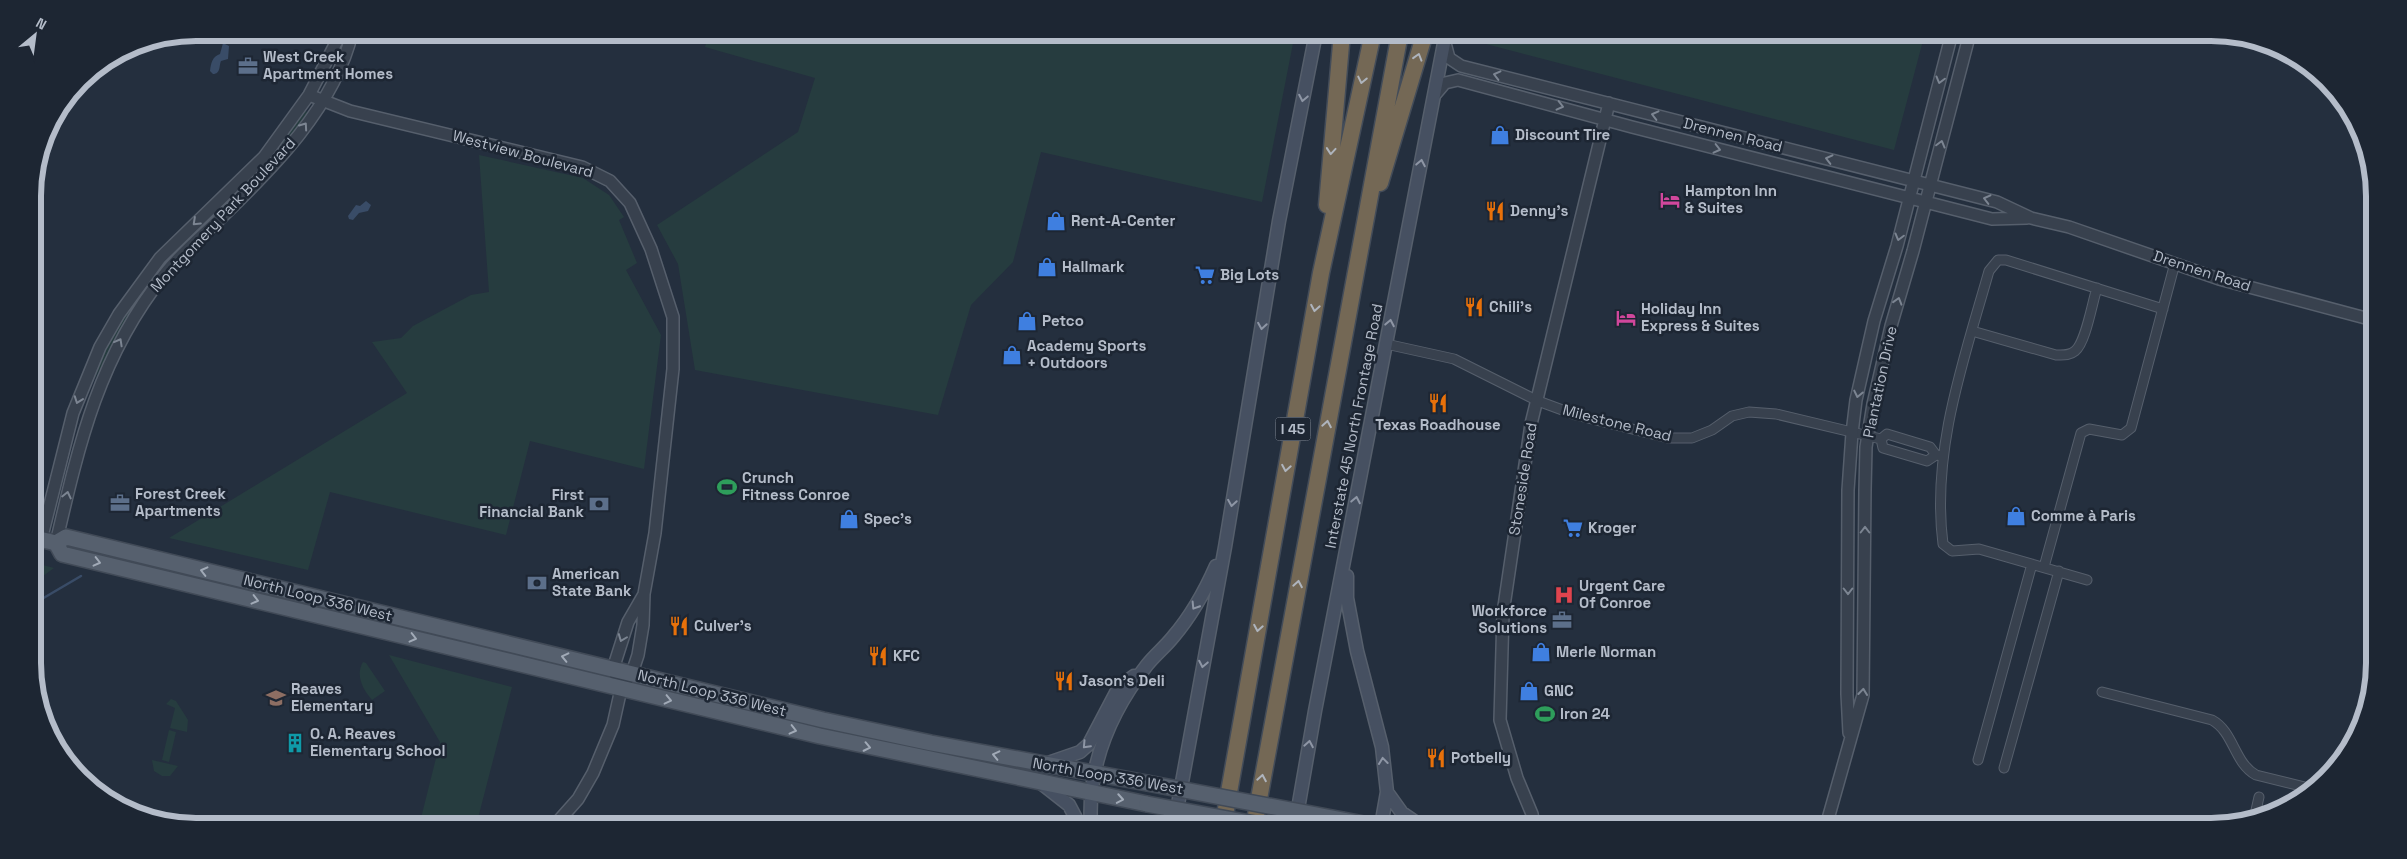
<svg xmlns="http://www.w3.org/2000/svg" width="2407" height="859" viewBox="0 0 2407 859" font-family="'Space Grotesk',sans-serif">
<rect width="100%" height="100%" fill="#242f3e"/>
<path fill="#263c3f" d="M709,33h586l-33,169 -221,-50 -28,110 -42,43 -33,110 -243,-45 -17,-106 -21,-39 141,-93 17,-54 -110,-31z
M1484,33h441l-31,117 -412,-107z
M306,111l2,3 -33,44 -37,37z
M479,155l104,23 26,17 15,22 -5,3 18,43 -11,7 35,65 -17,134 -114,-28 -24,94 -176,-43 -22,78 -139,-32 238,-145 -35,-51 29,-4 12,-12 58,-31 18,-3z
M223,207l2,1 -108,129 -22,41h-2c11,-50 68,-114 104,-149 8,-7 16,-18 26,-22z
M35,563l19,5 -19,14z
M389,655l123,32 -36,139h-57l21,-84z
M363,662l3,1 19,28 -13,9c-9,-10 -17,-25 -9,-38z
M171,699l5,2 12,19 -1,12 -17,-4 5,-20 -9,-4z
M169,730l7,2 -7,30 -7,-2z
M152,760l26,6 -8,10h-8l-8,-5z
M2144,816l42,10h-43z"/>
<path fill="#394c67" d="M223,43l6,3 -1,13 -7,2c-2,4 0,13 -8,13l-3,-3c1,-8 2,-14 10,-17z
M366,201l5,4 -3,6 -9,2 -6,7 -4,-1 -1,-3 8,-11 4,1z"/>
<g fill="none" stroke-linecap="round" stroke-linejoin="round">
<path stroke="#394c67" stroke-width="2.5" d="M35,603l46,-27"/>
<defs>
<path id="minor" d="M1972,331l84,24c7,0 13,1 19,-4 11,-9 17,-48 22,-63
M1386,344l68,15 84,42 38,14 92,23h24l20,-8 20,-14 17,-4 27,2 105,25
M1881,439l2,9 44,13 9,-6 7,1
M1881,439l6,-5 43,13 6,8
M2044,567l37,-134 8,-4 33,6 9,-7 44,-165
M2087,580l-108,-31 -27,2 -9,-7c-12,-93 21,-185 46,-273l9,-11h8l157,49
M2102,692l110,28c22,12 22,43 44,55l57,14
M1978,760l54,-196
M2004,768l55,-197
M2254,819l5,-22"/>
<path id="tertiary" d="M1445,43l4,15 12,8 536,136 34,16 38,9 150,52 154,41
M309,95l41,16 232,56 28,14 20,22 21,46 22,68v52l-18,164 -11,61 -1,31 -5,30 -6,18 -11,16 -8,36 -20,48 -15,26 -24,27
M1434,96l11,-13 13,-3 174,47 360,92 35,-1
M41,540l32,-127 27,-66 19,-33 41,-56 104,-101 45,-62 32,-62
M56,543c23,-99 43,-187 108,-268 16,-21 37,-38 56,-56 53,-51 115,-113 132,-186
M621,689l-8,-20 15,-47 15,-26
M1849,733l-2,-39 1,-204 4,-57 4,-33 18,-79 23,-75 55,-213
M1534,826l-2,-12 -15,-36 -17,-58 3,-107 28,-189 78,-321
M1826,826l37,-131 2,-205 1,-43 7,-43 18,-78 22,-75 57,-218"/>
<path id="secondary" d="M1347,576v22l10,53 25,96 5,45 -6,34
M1045,764l35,-12 9,-8 30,-57 15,-11
M1041,783l28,22 11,21
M1387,792l15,21 19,13
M1091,826c-4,-60 20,-115 56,-161 8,-10 18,-18 26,-28 18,-21 32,-46 43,-71
M1174,826l51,-279 54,-326 37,-188
M1295,826l20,-115 131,-678"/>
<path id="primary" d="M35,538l21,5 10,-6 757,183 108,23 216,40
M56,543l6,11 758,182 327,68
M1343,820l31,6"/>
<path id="motorway" d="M1380,183l45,-150
M1327,205l15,-172
M1223,826l98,-553 52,-240
M1254,826l146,-793"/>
</defs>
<use href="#minor" stroke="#565f6c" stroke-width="11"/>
<use href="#tertiary" stroke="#565f6c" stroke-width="14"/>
<use href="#secondary" stroke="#565f6c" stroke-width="15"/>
<use href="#primary" stroke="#414a57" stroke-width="18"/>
<use href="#motorway" stroke="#434c59" stroke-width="19"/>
<use href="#minor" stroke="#38414e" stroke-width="9"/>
<use href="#tertiary" stroke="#38414e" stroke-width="11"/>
<use href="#secondary" stroke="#465061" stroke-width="12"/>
<use href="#primary" stroke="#56606e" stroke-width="15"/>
<use href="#motorway" stroke="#746855" stroke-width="16"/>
<defs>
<path id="primary-bridge" d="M1147,783l196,37
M1147,804l119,22"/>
</defs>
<use href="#primary-bridge" stroke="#414a57" stroke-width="18" stroke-linecap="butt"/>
<use href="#primary-bridge" stroke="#56606e" stroke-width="15"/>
</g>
<defs><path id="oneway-chevron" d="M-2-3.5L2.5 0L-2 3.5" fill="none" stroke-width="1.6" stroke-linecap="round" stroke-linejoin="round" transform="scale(1.25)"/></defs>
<g stroke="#aeb4bd">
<use href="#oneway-chevron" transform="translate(1418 57) rotate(-73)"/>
<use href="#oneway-chevron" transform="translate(1362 80) rotate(102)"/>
<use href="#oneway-chevron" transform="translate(1331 151) rotate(95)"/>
<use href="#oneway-chevron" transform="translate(1315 308) rotate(100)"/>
<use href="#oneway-chevron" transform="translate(1327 424) rotate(-80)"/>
<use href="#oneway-chevron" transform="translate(1286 468) rotate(100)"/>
<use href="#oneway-chevron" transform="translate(1298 584) rotate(-80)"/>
<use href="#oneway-chevron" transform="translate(1258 628) rotate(100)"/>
<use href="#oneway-chevron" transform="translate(1262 778) rotate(-80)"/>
</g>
<g stroke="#7c8592">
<use href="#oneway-chevron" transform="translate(1497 75) rotate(-166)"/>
<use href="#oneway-chevron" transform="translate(1940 80) rotate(105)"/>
<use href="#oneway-chevron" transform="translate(1560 106) rotate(14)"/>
<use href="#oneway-chevron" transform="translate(1655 115) rotate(-166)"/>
<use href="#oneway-chevron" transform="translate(304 126) rotate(-55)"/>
<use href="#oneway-chevron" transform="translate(1941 144) rotate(-75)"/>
<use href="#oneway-chevron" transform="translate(1717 149) rotate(14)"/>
<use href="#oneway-chevron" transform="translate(1829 159) rotate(-166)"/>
<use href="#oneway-chevron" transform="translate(1987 199) rotate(-166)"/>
<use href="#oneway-chevron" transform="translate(196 222) rotate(137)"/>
<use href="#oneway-chevron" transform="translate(1899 237) rotate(105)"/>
<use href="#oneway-chevron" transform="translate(1898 301) rotate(-73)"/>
<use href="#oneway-chevron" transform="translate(119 342) rotate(-61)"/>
<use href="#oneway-chevron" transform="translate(1858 394) rotate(102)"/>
<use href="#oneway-chevron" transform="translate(78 400) rotate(110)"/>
<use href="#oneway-chevron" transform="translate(67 495) rotate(-77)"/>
<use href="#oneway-chevron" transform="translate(1865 530) rotate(-90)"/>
<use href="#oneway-chevron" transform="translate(1848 591) rotate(90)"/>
<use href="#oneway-chevron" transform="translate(622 638) rotate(111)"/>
<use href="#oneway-chevron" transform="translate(1863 692) rotate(-84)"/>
</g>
<g stroke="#8e96a5">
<use href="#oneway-chevron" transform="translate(1303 98) rotate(101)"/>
<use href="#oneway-chevron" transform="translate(1421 163) rotate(-79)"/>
<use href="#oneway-chevron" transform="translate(1390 323) rotate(-79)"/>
<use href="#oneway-chevron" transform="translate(1262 326) rotate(99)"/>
<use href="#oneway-chevron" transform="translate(1356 500) rotate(-79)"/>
<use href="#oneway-chevron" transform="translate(1232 503) rotate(99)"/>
<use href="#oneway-chevron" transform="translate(1195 606) rotate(122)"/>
<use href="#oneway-chevron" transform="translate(1203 664) rotate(101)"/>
<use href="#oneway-chevron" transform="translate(1309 744) rotate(-80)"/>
<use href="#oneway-chevron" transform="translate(1086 745) rotate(133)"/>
<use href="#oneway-chevron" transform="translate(1383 761) rotate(-97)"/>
</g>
<g stroke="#a1aab7">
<use href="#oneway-chevron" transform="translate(97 562) rotate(14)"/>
<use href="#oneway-chevron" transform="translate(204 571) rotate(-166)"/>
<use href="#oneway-chevron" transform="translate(255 600) rotate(14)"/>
<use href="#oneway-chevron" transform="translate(413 638) rotate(14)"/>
<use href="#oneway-chevron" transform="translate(565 657) rotate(-167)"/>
<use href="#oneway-chevron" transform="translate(668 700) rotate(13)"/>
<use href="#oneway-chevron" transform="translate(793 730) rotate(14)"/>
<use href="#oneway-chevron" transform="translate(867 747) rotate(12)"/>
<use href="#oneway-chevron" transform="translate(996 755) rotate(-167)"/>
<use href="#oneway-chevron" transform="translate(1120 799) rotate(10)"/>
</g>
<defs>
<symbol id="office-bare" viewBox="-9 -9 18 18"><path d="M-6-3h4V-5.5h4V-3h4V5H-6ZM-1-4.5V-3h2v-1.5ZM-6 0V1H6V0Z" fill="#5c6f8a" stroke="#1d2633" stroke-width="2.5" paint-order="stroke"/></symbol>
<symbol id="shop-bare" viewBox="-9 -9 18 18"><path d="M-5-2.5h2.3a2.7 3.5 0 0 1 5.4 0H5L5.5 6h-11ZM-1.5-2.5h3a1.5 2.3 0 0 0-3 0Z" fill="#3f7fe0" stroke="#1d2633" stroke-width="2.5" paint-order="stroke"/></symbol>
<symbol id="hotel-bare" viewBox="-9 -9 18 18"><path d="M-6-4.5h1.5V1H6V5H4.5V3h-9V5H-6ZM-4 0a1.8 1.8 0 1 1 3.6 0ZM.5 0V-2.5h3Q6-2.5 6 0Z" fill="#d1479c" stroke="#1d2633" stroke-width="2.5" paint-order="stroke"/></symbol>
<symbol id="restaurant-bare" viewBox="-9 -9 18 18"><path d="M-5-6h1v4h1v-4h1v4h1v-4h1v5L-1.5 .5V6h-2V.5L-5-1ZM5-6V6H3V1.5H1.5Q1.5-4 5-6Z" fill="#e8710a" stroke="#1d2633" stroke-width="2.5" paint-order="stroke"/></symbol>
<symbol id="supermarket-bare" viewBox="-9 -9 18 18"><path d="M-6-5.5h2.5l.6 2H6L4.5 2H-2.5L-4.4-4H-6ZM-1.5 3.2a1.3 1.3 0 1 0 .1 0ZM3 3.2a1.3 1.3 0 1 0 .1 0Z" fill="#3f7fe0" stroke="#1d2633" stroke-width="2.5" paint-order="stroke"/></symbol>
<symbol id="stadium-bare" viewBox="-9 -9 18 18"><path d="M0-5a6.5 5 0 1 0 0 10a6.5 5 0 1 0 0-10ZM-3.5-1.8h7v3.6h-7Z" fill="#2e9e5b" stroke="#1d2633" stroke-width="2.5" paint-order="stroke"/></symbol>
<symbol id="bank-bare" viewBox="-9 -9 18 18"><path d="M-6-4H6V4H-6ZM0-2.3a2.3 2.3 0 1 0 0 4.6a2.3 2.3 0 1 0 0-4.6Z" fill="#5c6f8a" stroke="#1d2633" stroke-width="2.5" paint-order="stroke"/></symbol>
<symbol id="hospital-bare" viewBox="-9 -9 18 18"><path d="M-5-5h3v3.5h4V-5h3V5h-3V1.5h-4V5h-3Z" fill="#e0444e" stroke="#1d2633" stroke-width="2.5" paint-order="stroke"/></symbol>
<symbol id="school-bare" viewBox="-9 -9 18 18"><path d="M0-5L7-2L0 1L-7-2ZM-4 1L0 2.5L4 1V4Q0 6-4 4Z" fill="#8d6e63" stroke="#1d2633" stroke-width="2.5" paint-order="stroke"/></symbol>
<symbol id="building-bare" viewBox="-9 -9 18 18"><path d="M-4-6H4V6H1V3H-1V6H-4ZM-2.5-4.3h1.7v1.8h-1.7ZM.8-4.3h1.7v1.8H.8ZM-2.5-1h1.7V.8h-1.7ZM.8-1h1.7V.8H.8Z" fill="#0f9aa8" stroke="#1d2633" stroke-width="2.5" paint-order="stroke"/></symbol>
</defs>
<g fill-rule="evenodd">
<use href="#office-bare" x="234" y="52" width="28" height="28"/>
<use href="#shop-bare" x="1486" y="121" width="28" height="28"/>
<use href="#hotel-bare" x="1656" y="186" width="28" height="28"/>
<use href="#restaurant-bare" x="1481" y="197" width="28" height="28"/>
<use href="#shop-bare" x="1042" y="207" width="28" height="28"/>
<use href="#shop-bare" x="1033" y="253" width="28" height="28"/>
<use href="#supermarket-bare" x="1191" y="261" width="28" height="28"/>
<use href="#restaurant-bare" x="1460" y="293" width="28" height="28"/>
<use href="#hotel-bare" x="1612" y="304" width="28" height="28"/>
<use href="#shop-bare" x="1013" y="307" width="28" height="28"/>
<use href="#shop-bare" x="998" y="341" width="28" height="28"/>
<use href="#restaurant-bare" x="1424" y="389" width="28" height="28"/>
<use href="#stadium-bare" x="713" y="473" width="28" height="28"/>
<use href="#office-bare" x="106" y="489" width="28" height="28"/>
<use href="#bank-bare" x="585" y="490" width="28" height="28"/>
<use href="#shop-bare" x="2002" y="502" width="28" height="28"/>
<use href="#shop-bare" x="835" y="505" width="28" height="28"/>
<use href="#supermarket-bare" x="1559" y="514" width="28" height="28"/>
<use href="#bank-bare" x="523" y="569" width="28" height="28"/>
<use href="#hospital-bare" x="1550" y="581" width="28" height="28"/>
<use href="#office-bare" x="1548" y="606" width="28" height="28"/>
<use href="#restaurant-bare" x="665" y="612" width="28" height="28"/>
<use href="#shop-bare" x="1527" y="638" width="28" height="28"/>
<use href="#restaurant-bare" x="864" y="642" width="28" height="28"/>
<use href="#restaurant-bare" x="1050" y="667" width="28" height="28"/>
<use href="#shop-bare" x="1515" y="677" width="28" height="28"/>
<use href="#school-bare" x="262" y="684" width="28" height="28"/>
<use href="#stadium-bare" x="1531" y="700" width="28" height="28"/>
<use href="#building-bare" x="281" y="729" width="28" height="28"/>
<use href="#restaurant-bare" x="1422" y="744" width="28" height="28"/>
</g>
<g text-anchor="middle" stroke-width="5" stroke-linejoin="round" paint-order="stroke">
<rect fill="#1d2633" stroke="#878f9c" stroke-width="1" x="1275.5" y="417.5" width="35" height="23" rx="4"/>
<g font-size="14" font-weight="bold" fill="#b4bcc9">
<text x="1293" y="434">I 45</text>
</g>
<g font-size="15" font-weight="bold" fill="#b4bcc9" stroke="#1d2633" text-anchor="start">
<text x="263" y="62">West Creek<tspan x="263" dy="17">Apartment Homes</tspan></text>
<text x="1515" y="140">Discount Tire</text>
<text x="1685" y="196">Hampton Inn<tspan x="1685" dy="17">&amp; Suites</tspan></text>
<text x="1510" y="216">Denny's</text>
<text x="1071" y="226">Rent-A-Center</text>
<text x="1062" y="272">Hallmark</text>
<text x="1220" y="280">Big Lots</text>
<text x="1489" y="312">Chili's</text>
<text x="1641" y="314">Holiday Inn<tspan x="1641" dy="17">Express &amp; Suites</tspan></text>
<text x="1042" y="326">Petco</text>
<text x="1027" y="351">Academy Sports<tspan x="1027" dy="17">+ Outdoors</tspan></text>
<text x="1438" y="430" text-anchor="middle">Texas Roadhouse</text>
<text x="742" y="483">Crunch<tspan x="742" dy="17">Fitness Conroe</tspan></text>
<text x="135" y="499">Forest Creek<tspan x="135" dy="17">Apartments</tspan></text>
<text x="584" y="500" text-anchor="end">First<tspan x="584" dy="17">Financial Bank</tspan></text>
<text x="2031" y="521">Comme à Paris</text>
<text x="864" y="524">Spec's</text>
<text x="1588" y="533">Kroger</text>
<text x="552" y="579">American<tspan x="552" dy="17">State Bank</tspan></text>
<text x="1579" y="591">Urgent Care<tspan x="1579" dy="17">Of Conroe</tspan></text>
<text x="1547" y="616" text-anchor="end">Workforce<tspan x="1547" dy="17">Solutions</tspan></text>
<text x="694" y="631">Culver's</text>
<text x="1556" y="657">Merle Norman</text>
<text x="893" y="661">KFC</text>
<text x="1079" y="686">Jason's Deli</text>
<text x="291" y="694">Reaves<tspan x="291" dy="17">Elementary</tspan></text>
<text x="1544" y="696">GNC</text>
<text x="1560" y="719">Iron 24</text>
<text x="310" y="739">O. A. Reaves<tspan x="310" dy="17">Elementary School</tspan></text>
<text x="1451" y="763">Potbelly</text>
</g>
<g font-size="15" fill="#b4bcc9" stroke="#1d2633">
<text transform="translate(1733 135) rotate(14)" y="5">Drennen Road</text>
<text transform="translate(523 154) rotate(15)" y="5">Westview Boulevard</text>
<text transform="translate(223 215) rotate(-47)" y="5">Montgomery Park Boulevard</text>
<text transform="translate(2202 271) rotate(18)" y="5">Drennen Road</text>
<text transform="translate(1880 382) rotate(-78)" y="5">Plantation Drive</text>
<text transform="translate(1617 423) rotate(14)" y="5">Milestone Road</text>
<text transform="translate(1354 426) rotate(-79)" y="5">Interstate 45 North Frontage Road</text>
<text transform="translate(1523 479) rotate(-81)" y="5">Stoneside Road</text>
<text transform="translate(318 598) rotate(14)" y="5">North Loop 336 West</text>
<text transform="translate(712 693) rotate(14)" y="5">North Loop 336 West</text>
<text transform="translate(1108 776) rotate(10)" y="5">North Loop 336 West</text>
</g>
</g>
<path d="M0 0H2407V859H0ZM196 41H2211A155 155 0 0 1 2366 196V663A155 155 0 0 1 2211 818H196A155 155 0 0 1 41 663V196A155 155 0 0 1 196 41Z" fill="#1d2633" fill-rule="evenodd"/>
<path fill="none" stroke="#b4bcc9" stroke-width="6" d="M196 41H2211A155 155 0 0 1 2366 196V663A155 155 0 0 1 2211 818H196A155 155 0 0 1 41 663V196A155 155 0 0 1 196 41Z"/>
<g transform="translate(35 35) rotate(29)" stroke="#1d2633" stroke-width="4" paint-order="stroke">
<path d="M0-4L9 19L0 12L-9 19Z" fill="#b4bcc9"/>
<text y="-8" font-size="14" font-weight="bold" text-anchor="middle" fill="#b4bcc9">N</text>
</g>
</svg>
